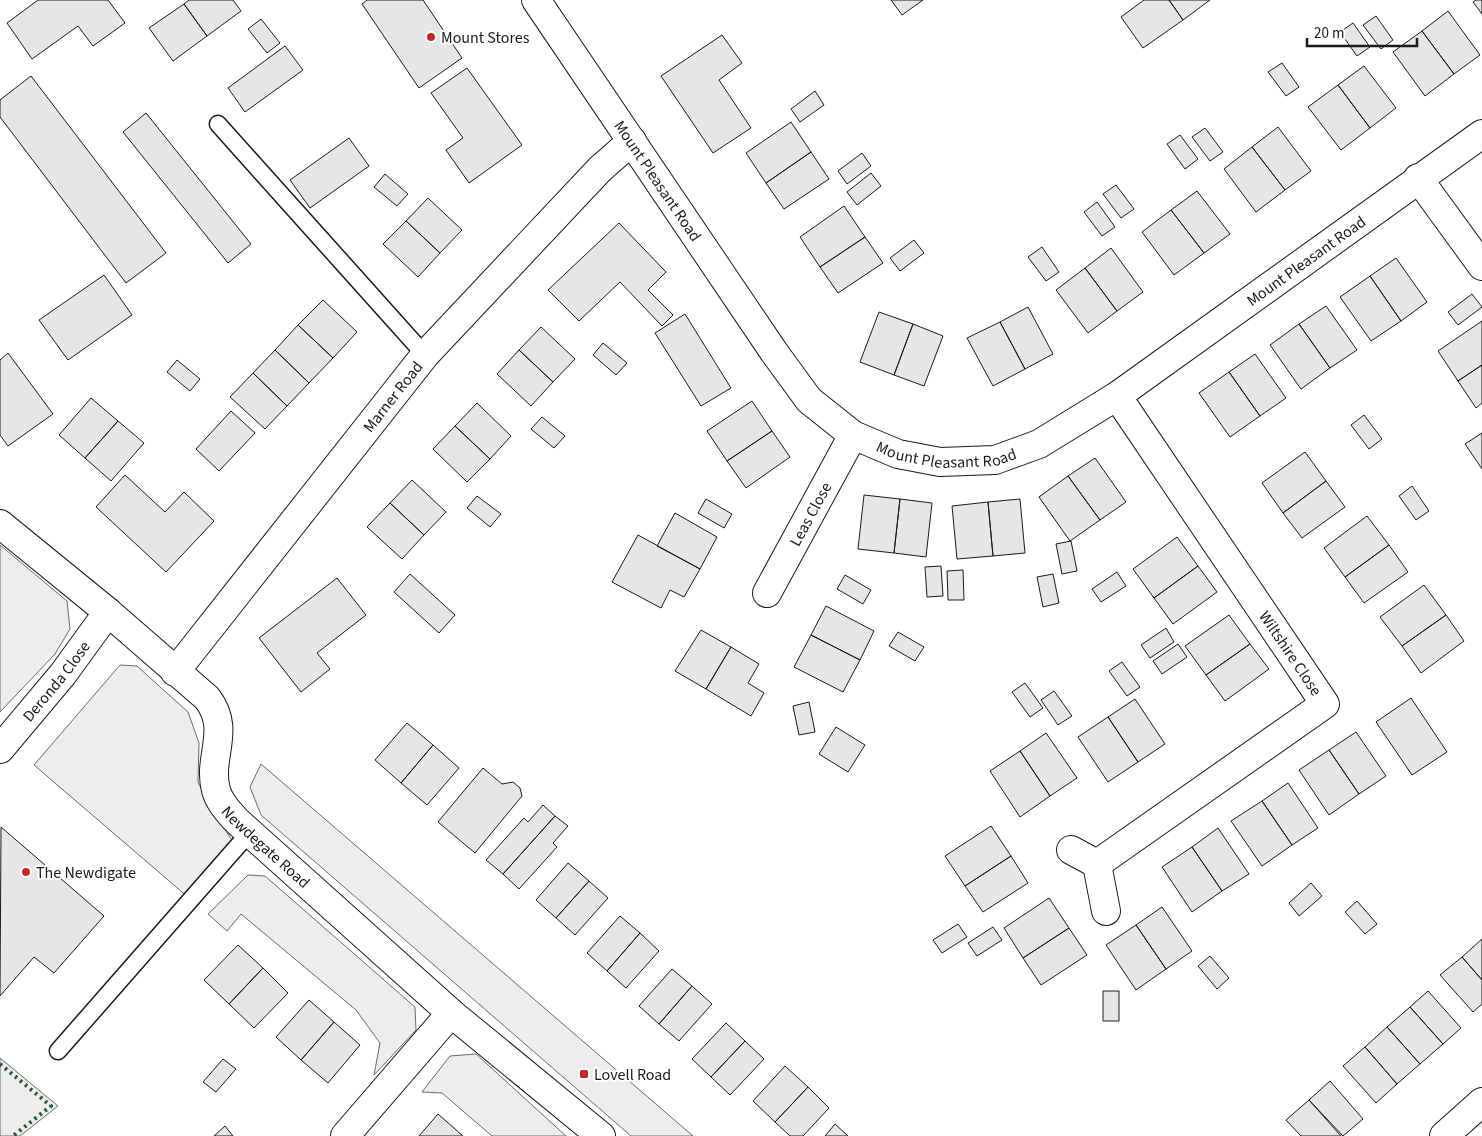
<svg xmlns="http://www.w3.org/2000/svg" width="1482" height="1136" viewBox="0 0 1482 1136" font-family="'Source Sans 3',sans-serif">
<rect width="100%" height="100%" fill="#fff"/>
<path fill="#ededed" stroke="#6a6a6a" d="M0,545l67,56 3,28 -15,25 -55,58z
M120,665l17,1 51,46 11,31 -1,39 12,26 22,32 -43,58 -155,-133z
M261,764l432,372h-62l-370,-321 -11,-28z
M248,875l17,1 150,131 1,23 -42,45 6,-32 -24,-33 -115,-96 -14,17 -19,-17z
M476,1054l90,82h-74l-50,-43 -20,-1 28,-36z
M0,1058l58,48 -38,30h-20z"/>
<path fill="#e6e6e6" stroke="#1a1a1a" d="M38,0h70l17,23 -32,23 -15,-20 -46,33 -25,-36z
M189,0h44l8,11 -34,25 -23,-32z
M367,0h56l39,58 -43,30 -57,-84z
M891,0h32l-21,15z
M1144,0h25l14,20 -40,28 -22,-31z
M1169,0h41l-27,20z
M1476,0h6v14l-9,-12z
M184,4l23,32 -34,25 -24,-33z
M1448,11l32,44 -26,19 -32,-43z
M1376,16l17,24 -12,9 -18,-24z
M261,19l19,24 -13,10 -19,-24z
M1353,23l17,24 -13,9 -17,-24z
M1422,31l32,43 -29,22 -32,-44z
M722,35l20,28 -23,17 32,48 -38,25 -52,-77z
M285,46l18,24 -58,42 -17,-24z
M1282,63l17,24 -13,9 -18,-24z
M1364,66l32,42 -26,20 -32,-43z
M467,68l55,77 -53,38 -23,-33 17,-12 -32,-45z
M31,76l135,177 -40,30 -126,-166v-17z
M1338,85l32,43 -29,22 -33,-43z
M815,91l9,14 -24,17 -9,-13z
M146,113l105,131 -23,19 -105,-131z
M791,122l20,30 -45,31 -20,-30z
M1278,127l33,44 -26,19 -33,-43z
M1205,128l18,24 -13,9 -18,-24z
M1180,135l18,24 -13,10 -18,-25z
M349,138l20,28 -59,42 -20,-28z
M1252,147l33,43 -29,22 -32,-43z
M811,152l18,27 -45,30 -18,-26z
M862,153l9,13 -24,18 -9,-13z
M871,173l10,13 -24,19 -10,-13z
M385,174l23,20 -11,12 -23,-19z
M1116,185l18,24 -13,9 -18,-24z
M1197,191l33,43 -26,19 -33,-43z
M428,198l34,32 -22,23 -34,-32z
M1097,202l18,25 -13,9 -18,-24z
M844,206l21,31 -45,30 -20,-30z
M1171,210l33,43 -30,22 -32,-43z
M406,221l34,32 -22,24 -35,-33z
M619,223l47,49 -18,18 25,25 -11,11 -42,-44 -41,39 -31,-31z
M865,237l18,26 -45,30 -18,-26z
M914,240l10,13 -24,18 -10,-13z
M1042,247l17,25 -13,9 -18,-24z
M1111,248l32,44 -26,19 -32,-43z
M1396,258l31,44 -26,19 -31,-45z
M1085,268l32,43 -29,22 -32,-43z
M104,275l28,40 -64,45 -29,-40z
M1370,276l31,45 -30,20 -31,-44z
M1472,294l10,13 -24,18 -10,-13z
M323,300l34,32 -24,26 -35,-33z
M1326,306l31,44 -27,18 -31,-44z
M1028,307l25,47 -28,15 -25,-47z
M879,312l34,12 -19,51 -34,-13z
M685,314l46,74 -30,18 -46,-73z
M1482,321v44l-24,16 -20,-30z
M1000,322l25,47 -32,17 -26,-48z
M913,324l30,12 -19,50 -30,-11z
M1299,324l31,44 -29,21 -31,-44z
M298,325l35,33 -24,25 -34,-33z
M541,327l34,32 -22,23 -34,-32z
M603,343l24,20 -11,12 -23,-20z
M275,350l34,33 -22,23 -34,-33z
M519,350l34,32 -22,24 -34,-32z
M8,353l45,61 -45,32 -8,-11v-75z
M1255,354l31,44 -26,18 -31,-44z
M177,360l23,19 -10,12 -23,-19z
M1482,365v38l-6,5 -18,-27z
M1229,372l31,44 -30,21 -31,-44z
M253,373l34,33 -22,23 -35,-32z
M91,398l27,23 -33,37 -26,-23z
M752,401l20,30 -45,30 -20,-30z
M477,403l34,33 -21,23 -35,-33z
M231,411l24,22 -36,38 -23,-22z
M1364,415l18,24 -13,10 -18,-24z
M542,417l23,19 -11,12 -23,-19z
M118,421l26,22 -33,38 -26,-23z
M455,426l35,33 -23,23 -34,-33z
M772,431l18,26 -44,31 -19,-27z
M1482,433v36l-17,-25z
M1305,452l21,29 -43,32 -21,-30z
M1095,458l31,44 -26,18 -32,-44z
M125,475l40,37 19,-20 30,29 -48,51 -70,-65z
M1068,476l32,44 -30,21 -31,-44z
M412,480l34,32 -22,23 -34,-32z
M1326,481l19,26 -43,31 -19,-25z
M1412,486l17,25 -13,9 -17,-24z
M864,495l36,4 -6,54 -36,-4z
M477,496l24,18 -11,13 -23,-19z
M706,499l26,15 -8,14 -26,-15z
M900,499l32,4 -6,54 -32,-4z
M1020,499l5,54 -32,3 -5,-54z
M988,502l5,54 -36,3 -5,-53z
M390,503l34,32 -22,24 -35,-32z
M675,513l42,24 -17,32 -43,-23z
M1367,516l22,29 -44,32 -21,-29z
M638,535l62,34 -16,28 -14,-7 -9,18 -49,-26z
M1177,537l21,29 -44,32 -21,-29z
M1071,541l6,30 -15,3 -6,-30z
M1389,545l19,27 -44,31 -19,-26z
M941,566l2,30 -16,1 -2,-30z
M1198,566l19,26 -44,32 -19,-26z
M963,570l1,30h-16l-1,-29z
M1117,572l9,14 -25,16 -9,-13z
M410,574l45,41 -16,18 -45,-41z
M1053,574l6,29 -16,4 -6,-30z
M845,575l26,15 -8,14 -26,-15z
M337,578l29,37 -49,38 13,16 -29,23 -42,-54z
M1424,585l22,30 -44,31 -22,-29z
M826,606l48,25 -14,29 -49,-25z
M1229,615l21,29 -44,31 -21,-29z
M1446,615l18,26 -43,32 -19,-27z
M1166,628l8,14 -24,16 -9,-13z
M701,630l30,17 -25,42 -31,-18z
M898,632l26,15 -9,14 -26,-15z
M811,635l49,25 -17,32 -49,-25z
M1178,644l9,13 -25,17 -9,-13z
M1250,644l19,25 -44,32 -19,-26z
M731,647l28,17 -11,19 16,10 -13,23 -45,-27z
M1122,662l18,25 -13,9 -18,-25z
M1025,683l18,25 -13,9 -18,-25z
M1054,691l18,25 -14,9 -17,-25z
M1411,698l36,54 -35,23 -36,-53z
M1135,699l30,45 -27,18 -30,-45z
M809,702l6,30 -16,3 -6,-29z
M1108,717l30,45 -30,20 -30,-45z
M407,723l26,22 -32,38 -26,-23z
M836,727l29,18 -17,27 -29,-18z
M1356,732l30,44 -27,18 -30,-44z
M1046,733l31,45 -27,18 -30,-45z
M433,745l26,23 -32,37 -26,-22z
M1329,750l30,44 -30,21 -30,-45z
M1020,751l30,45 -30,21 -30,-46z
M483,768l19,16 11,-2 7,6 2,8 -47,57 -37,-31z
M1288,783l30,45 -26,17 -30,-44z
M1262,801l30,44 -30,21 -31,-45z
M543,805l12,11 -52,58 -17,-14 38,-42 4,4z
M555,816l13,10 -15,17 4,4 -38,42 -16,-15z
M991,826l20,30 -46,30 -20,-30z
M1,827l103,89 -50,57 -20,-16 -34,39z
M1218,828l31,46 -27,17 -30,-44z
M1192,847l30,44 -30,21 -30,-45z
M1011,856l17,27 -45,29 -18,-26z
M568,863l21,18 -33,37 -20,-18z
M589,881l19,17 -33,37 -19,-17z
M1311,883l11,13 -23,20 -10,-13z
M1049,898l20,30 -46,30 -19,-30z
M1357,901l20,23 -12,10 -20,-22z
M1162,907l30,44 -26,18 -30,-44z
M620,916l20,17 -33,38 -20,-18z
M958,924l9,13 -25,16 -9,-13z
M1136,925l30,44 -30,21 -30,-45z
M993,927l9,13 -25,16 -9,-13z
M1069,928l18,27 -46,30 -18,-27z
M640,933l19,18 -33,37 -19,-17z
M1482,939v41l-20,-23z
M238,945l25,23 -34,36 -25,-24z
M1210,956l19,22 -12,11 -19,-23z
M1462,957l20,23v24l-9,8 -33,-37z
M263,968l25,25 -34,35 -25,-24z
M672,969l20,17 -33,38 -20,-18z
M692,986l20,18 -33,37 -20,-17z
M1103,991h16v30h-16z
M1428,991l33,37 -18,16 -33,-37z
M309,1000l25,22 -33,38 -25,-23z
M1410,1007l33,37 -23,20 -33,-37z
M334,1022l26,23 -32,38 -27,-23z
M726,1023l19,18 -34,36 -19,-18z
M1387,1027l33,37 -23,20 -32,-37z
M745,1041l19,18 -34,36 -19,-18z
M1365,1047l32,37 -21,19 -33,-37z
M223,1059l13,10 -20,23 -13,-10z
M785,1066l23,21 -33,35 -22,-21z
M1330,1081l33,38 -20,17 -34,-36z
M808,1087l21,21 -26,28h-13l-15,-14z
M1309,1100l32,36h-40l-15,-16z
M438,1114l25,22h-44z
M835,1124l13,12h-23z
M225,1126l8,10h-19z"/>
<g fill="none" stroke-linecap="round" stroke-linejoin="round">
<defs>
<path id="lane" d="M218,124l207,231
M58,1051l192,-219"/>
<g id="street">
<path id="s1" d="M536,0l238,352 35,48 44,35 45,19 42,8 55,-2 44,-16 78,-48 365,-262"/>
<path d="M1418,178l64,88"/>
<path id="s2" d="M0,524l108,88 99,86c25,32 0,59 9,92 3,12 13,23 22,32l213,191 150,123"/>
<path id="s3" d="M767,593l86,-158"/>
<path id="s4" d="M175,672l250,-317 175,-186 32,-28"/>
<path id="s5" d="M0,749l63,-75 45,-62"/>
<path d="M1071,850l26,14 9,47"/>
<path d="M1097,864l228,-160 -208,-308"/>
<path d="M345,1136l106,-123"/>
<path d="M1444,1136l38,-34"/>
</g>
</defs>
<use href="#lane" stroke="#1a1a1a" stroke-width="19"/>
<use href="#street" stroke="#1a1a1a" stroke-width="30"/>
<use href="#lane" stroke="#fff" stroke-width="16"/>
<use href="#street" stroke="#fff" stroke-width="28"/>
<path stroke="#2b5a34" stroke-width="4" stroke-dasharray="2.5 4" stroke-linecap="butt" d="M0,1064l51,42 -38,30"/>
</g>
<g fill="#c62828" stroke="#fff" stroke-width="2">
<circle cx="431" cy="37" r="5"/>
<circle cx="26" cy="872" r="5"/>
<rect x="579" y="1069" width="10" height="10" rx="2.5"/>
</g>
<g text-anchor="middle" stroke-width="4" stroke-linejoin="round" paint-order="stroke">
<g font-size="16" fill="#1a1a1a" stroke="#fff" text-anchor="start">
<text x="441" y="43">Mount Stores</text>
<text x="36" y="878">The Newdigate</text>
<text x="594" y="1080">Lovell Road</text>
</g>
<g font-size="16" fill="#1a1a1a" stroke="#fff">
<text dy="6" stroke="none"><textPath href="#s1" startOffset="218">Mount Pleasant Road</textPath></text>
<text dy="6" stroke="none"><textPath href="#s1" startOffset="1058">Mount Pleasant Road</textPath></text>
<text dy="6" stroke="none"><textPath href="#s4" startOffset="351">Marner Road</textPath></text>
<text dy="6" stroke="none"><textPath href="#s1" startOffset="638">Mount Pleasant Road</textPath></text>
<text dy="6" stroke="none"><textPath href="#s3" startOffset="90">Leas Close</textPath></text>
<text transform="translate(1291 653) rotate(56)" y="6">Wiltshire Close</text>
<text dy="6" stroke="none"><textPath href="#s5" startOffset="88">Deronda Close</textPath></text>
<text dy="6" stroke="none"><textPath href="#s2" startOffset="442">Newdegate Road</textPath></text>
</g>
</g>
<path d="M1307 38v8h110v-8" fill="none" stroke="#1a1a1a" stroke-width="2.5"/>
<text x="1314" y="38" font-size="15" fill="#1a1a1a" stroke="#ffffff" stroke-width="4" paint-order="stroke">20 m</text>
</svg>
